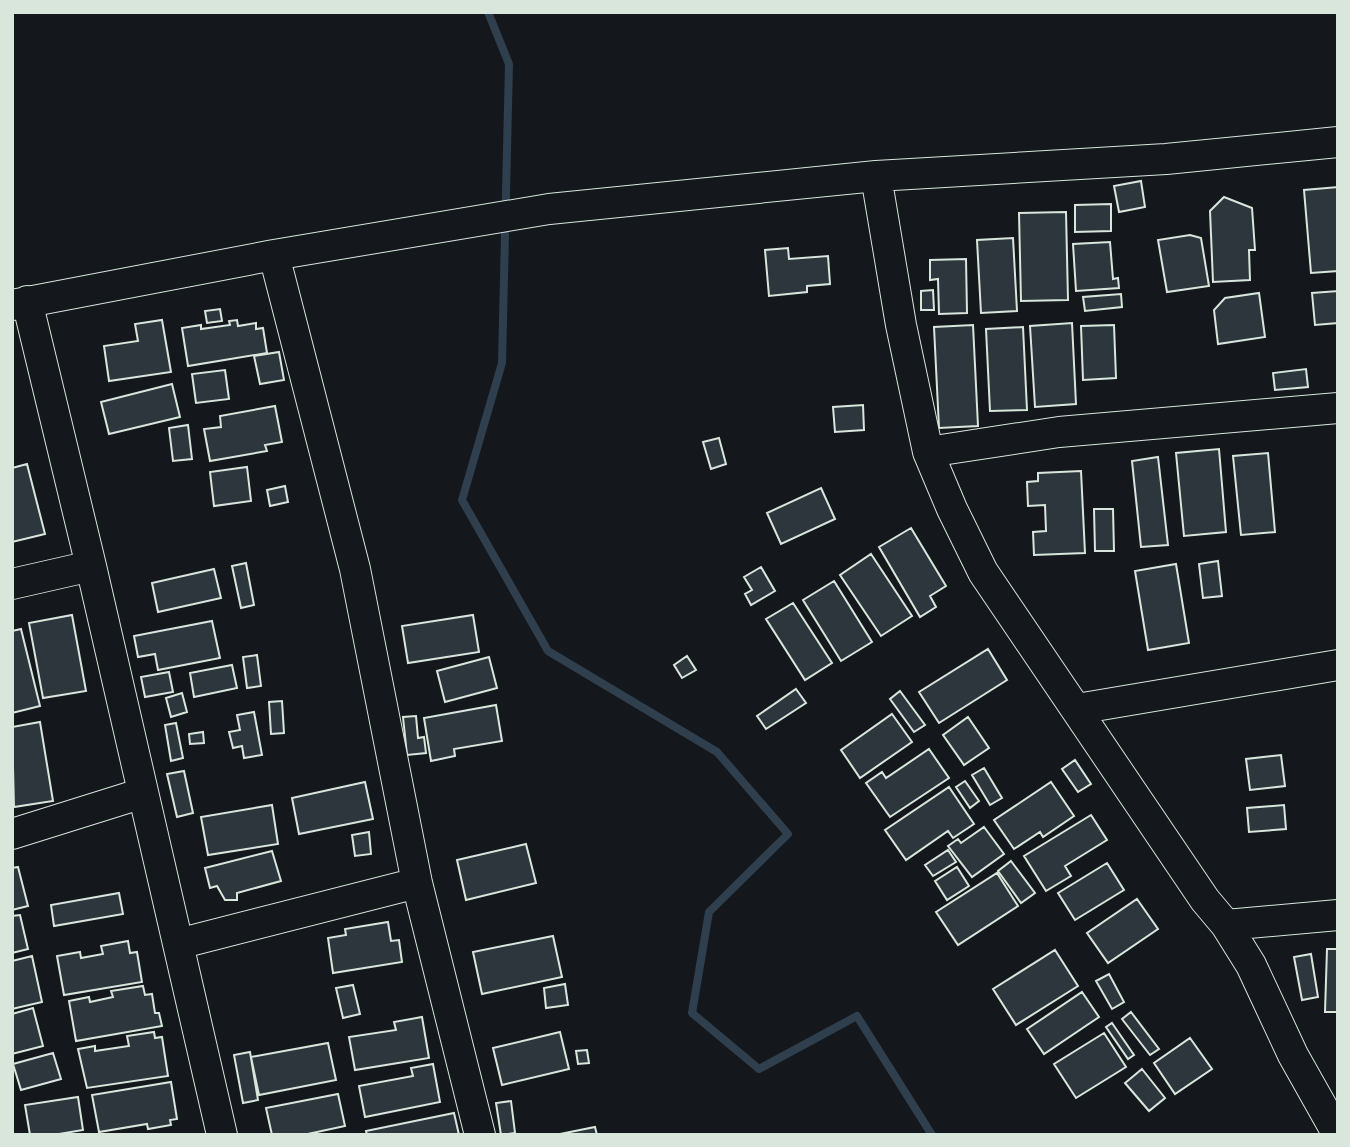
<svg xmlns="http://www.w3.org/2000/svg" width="1350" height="1147" viewBox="0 0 1350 1147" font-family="Arial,sans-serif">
<rect width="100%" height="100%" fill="#14181c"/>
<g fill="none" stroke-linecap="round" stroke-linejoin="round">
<path stroke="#2f3f4d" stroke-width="8" d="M488,12l21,52 -7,299 -40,137 86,151 169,101 71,82 -79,78 -17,101 67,56 98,-53 75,119"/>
</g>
<path fill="#2c363c" stroke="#d8e6dc" stroke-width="2" d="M1141,181l4,26 -26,5 -5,-26z
M1338,187v84l-27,2 -7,-83z
M1224,197l28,11 3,42h-6l1,30 -37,2 -3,-71z
M1111,204v27l-36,1v-27z
M1066,212l2,88 -47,1 -2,-88z
M1190,235l11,3 8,48 -42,6 -9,-52z
M1013,238l4,73 -36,2 -4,-73z
M1110,242l3,37 5,-1 1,10 -43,3 -3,-47z
M788,248l1,11 39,-3 2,28 -23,2v6l-38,4 -4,-46z
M966,259l1,54 -28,1 -1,-35 -8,1v-20z
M933,290l1,20h-13v-19z
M1338,291v32l-23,2 -3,-32z
M1259,293l6,44 -47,7 -4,-34 11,-12z
M1121,294l1,13 -37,4 -2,-14z
M220,309l2,12 -15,2 -2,-12z
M162,320l9,52 -62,9 -5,-35 34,-5 -3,-17z
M237,320l1,6 18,-3v6l7,-1 4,25 -79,13 -6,-38 19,-3v4l29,-4 -1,-4z
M1072,323l4,81 -41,3 -5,-81z
M973,325l5,101 -39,2 -5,-101z
M1114,325l2,53 -33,2 -2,-54z
M1023,327l4,83 -37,1 -4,-82z
M279,352l5,28 -24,4 -6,-28z
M1306,369l2,18 -33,3 -2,-17z
M225,370l4,29 -33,4 -4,-29z
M172,384l8,33 -71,17 -8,-32z
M863,405l1,25 -29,2 -2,-25z
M275,406l7,36 -17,3 2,6 -57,10 -6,-32 17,-2 -1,-11z
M188,425l4,34 -19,2 -4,-33z
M719,438l7,26 -15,5 -8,-27z
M1219,449l7,83 -42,4 -8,-83z
M1268,453l7,79 -34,3 -8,-79z
M1158,457l10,88 -27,2 -9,-86z
M27,464l18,70 -33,8v-74z
M247,467l4,34 -37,5 -4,-34z
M1081,471l4,82 -51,2 -1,-23 13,-1 -1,-26 -17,1 -1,-24 11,-1v-8z
M285,486l3,16 -18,4 -3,-16z
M821,488l14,31 -54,25 -14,-31z
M1094,509h19l1,42h-19z
M911,528l35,58 -16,10 6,11 -16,10 -41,-70z
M871,554l41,62 -31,20 -41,-61z
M1218,561l4,35 -19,2 -4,-34z
M246,563l8,42 -13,3 -9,-42z
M1176,564l13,79 -41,7 -13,-79z
M761,567l14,24 -24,14 -6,-11 7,-4 -8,-13z
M214,569l7,29 -63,14 -6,-29z
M834,581l38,61 -31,19 -38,-61z
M793,603l39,60 -27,17 -39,-61z
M72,615l14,76 -43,7 -14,-75z
M473,615l6,37 -71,11 -6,-37z
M212,621l8,37 -62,12 -3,-16 -17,3 -4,-21z
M21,629l19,77 -28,7v-82z
M988,649l19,31 -68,43 -20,-31z
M257,655l4,31 -14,2 -4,-31z
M687,656l9,14 -14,8 -8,-13z
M489,657l8,31 -52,14 -8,-31z
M232,665l5,23 -43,9 -4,-24z
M169,672l4,20 -28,5 -4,-20z
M796,689l10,14 -40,26 -9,-13z
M900,691l25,34 -11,7 -24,-33z
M182,693l5,19 -16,5 -5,-19z
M282,701l2,32 -13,1 -2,-32z
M496,705l6,36 -48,8 1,7 -24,5 -7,-43z
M254,712l8,43 -18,3 -2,-12 -9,2 -4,-16 11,-2 -3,-15z
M892,714l20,28 -52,36 -19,-28z
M416,716l2,22 6,-1 2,16 -19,2 -4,-38z
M968,717l21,31 -25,17 -21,-30z
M40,722l13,79 -39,6 -2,-80z
M176,723l7,35 -12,3 -6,-36z
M203,732l1,11 -14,1 -1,-10z
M929,749l20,29 -59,39 -24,-34 16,-11 4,6z
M1281,755l4,31 -35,4 -4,-31z
M1075,760l16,24 -13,8 -16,-23z
M984,768l18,30 -12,7 -18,-30z
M184,771l9,42 -16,4 -10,-43z
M965,781l14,20 -9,7 -14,-21z
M365,782l8,37 -74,15 -7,-36z
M1051,782l23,34 -31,21 -3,-5 -26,17 -20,-29z
M949,787l25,37 -21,14 -5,-7 -42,29 -21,-30z
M272,805l6,39 -70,11 -7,-38z
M1284,805l2,24 -37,3 -2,-24z
M1091,815l16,25 -42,26 6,10 -25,15 -22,-35z
M984,827l20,27 -32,23 -24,-31 10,-7 3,4z
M369,832l2,22 -16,2 -3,-21z
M526,844l10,39 -70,17 -9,-40z
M948,850l8,12 -23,14 -8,-11z
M272,851l9,30 -44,12v7h-12l-8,-14 -7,2 -5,-20z
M1011,861l24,32 -14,10 -23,-32z
M1107,863l17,27 -49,30 -17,-27z
M18,867l10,39 -16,4v-42z
M957,867l12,19 -22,14 -12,-19z
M997,873l21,33 -60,39 -22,-33z
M119,893l4,21 -69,12 -3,-21z
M1137,899l21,30 -50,34 -21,-30z
M20,915l8,34 -16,4v-37z
M388,922l3,19 8,-1 3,22 -69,11 -5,-35 18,-3 -1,-6z
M553,936l9,41 -80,17 -9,-42z
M128,941l2,12 7,-1 5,30 -78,13 -7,-39 23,-4 1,6 22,-4 -2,-8z
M1327,949h11v63h-13z
M1055,950l23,36 -62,39 -23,-36z
M1311,954l7,43 -16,3 -8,-43z
M32,956l10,46 -30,7v-48z
M1109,974l15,28 -12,7 -16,-28z
M565,984l3,21 -22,3 -2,-20z
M353,985l7,29 -17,4 -7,-30z
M143,986l2,9 7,-1 3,19h4l3,13 -86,15 -7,-40 20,-4 1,5 23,-5 -2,-6z
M1082,992l17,25 -55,37 -17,-25z
M33,1008l10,38 -31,8v-40z
M1131,1012l28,37 -9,6 -28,-36z
M422,1017l7,41 -74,12 -6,-33 47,-7 -2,-8z
M1112,1023l22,32 -6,4 -22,-32z
M154,1032l1,6 7,-1 6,39 -81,12 -9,-39 17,-3v5l34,-5 -2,-10z
M560,1032l9,37 -67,16 -9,-37z
M1104,1033l22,34 -50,31 -22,-34z
M1190,1038l22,31 -37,25 -21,-31z
M328,1043l8,37 -77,15 -8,-38z
M587,1050l2,13 -11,1 -2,-13z
M250,1052l8,48 -15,3 -9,-48z
M53,1053l8,26 -40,11 -8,-26z
M433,1064l7,38 -75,15 -6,-31 54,-10 -2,-8z
M1142,1069l23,29 -16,13 -24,-28z
M171,1082l6,37 -7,1 1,5 -23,4 -1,-5 -48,8 -7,-37z
M338,1094l7,32 -42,9h-31l-6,-27z
M78,1097l5,33 -30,5h-23l-5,-30z
M511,1101l4,32 -14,2 -5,-32z
M454,1113l5,22h-92l-1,-4z
M595,1127l2,8h-42z"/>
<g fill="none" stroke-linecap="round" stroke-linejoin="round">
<defs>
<path id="minor" d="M876,176l25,149 27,127 131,-20 279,-24
M274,255l81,314 62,314 63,252
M27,301l64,265 131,569
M12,305l262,-50 275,-46 327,-33 290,-17 172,-17
M928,452l24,57 31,63 222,328 21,25 112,-10
M12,584l79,-18
M1077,709l261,-44
M12,834l131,-41
M1226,925l25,40 42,90 45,80
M178,944l239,-61"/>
</defs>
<use href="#minor" stroke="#d8e6dc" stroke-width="32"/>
<use href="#minor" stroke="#14181c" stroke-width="30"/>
</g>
<rect width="1350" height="1147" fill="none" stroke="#d8e6dc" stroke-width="28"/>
</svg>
